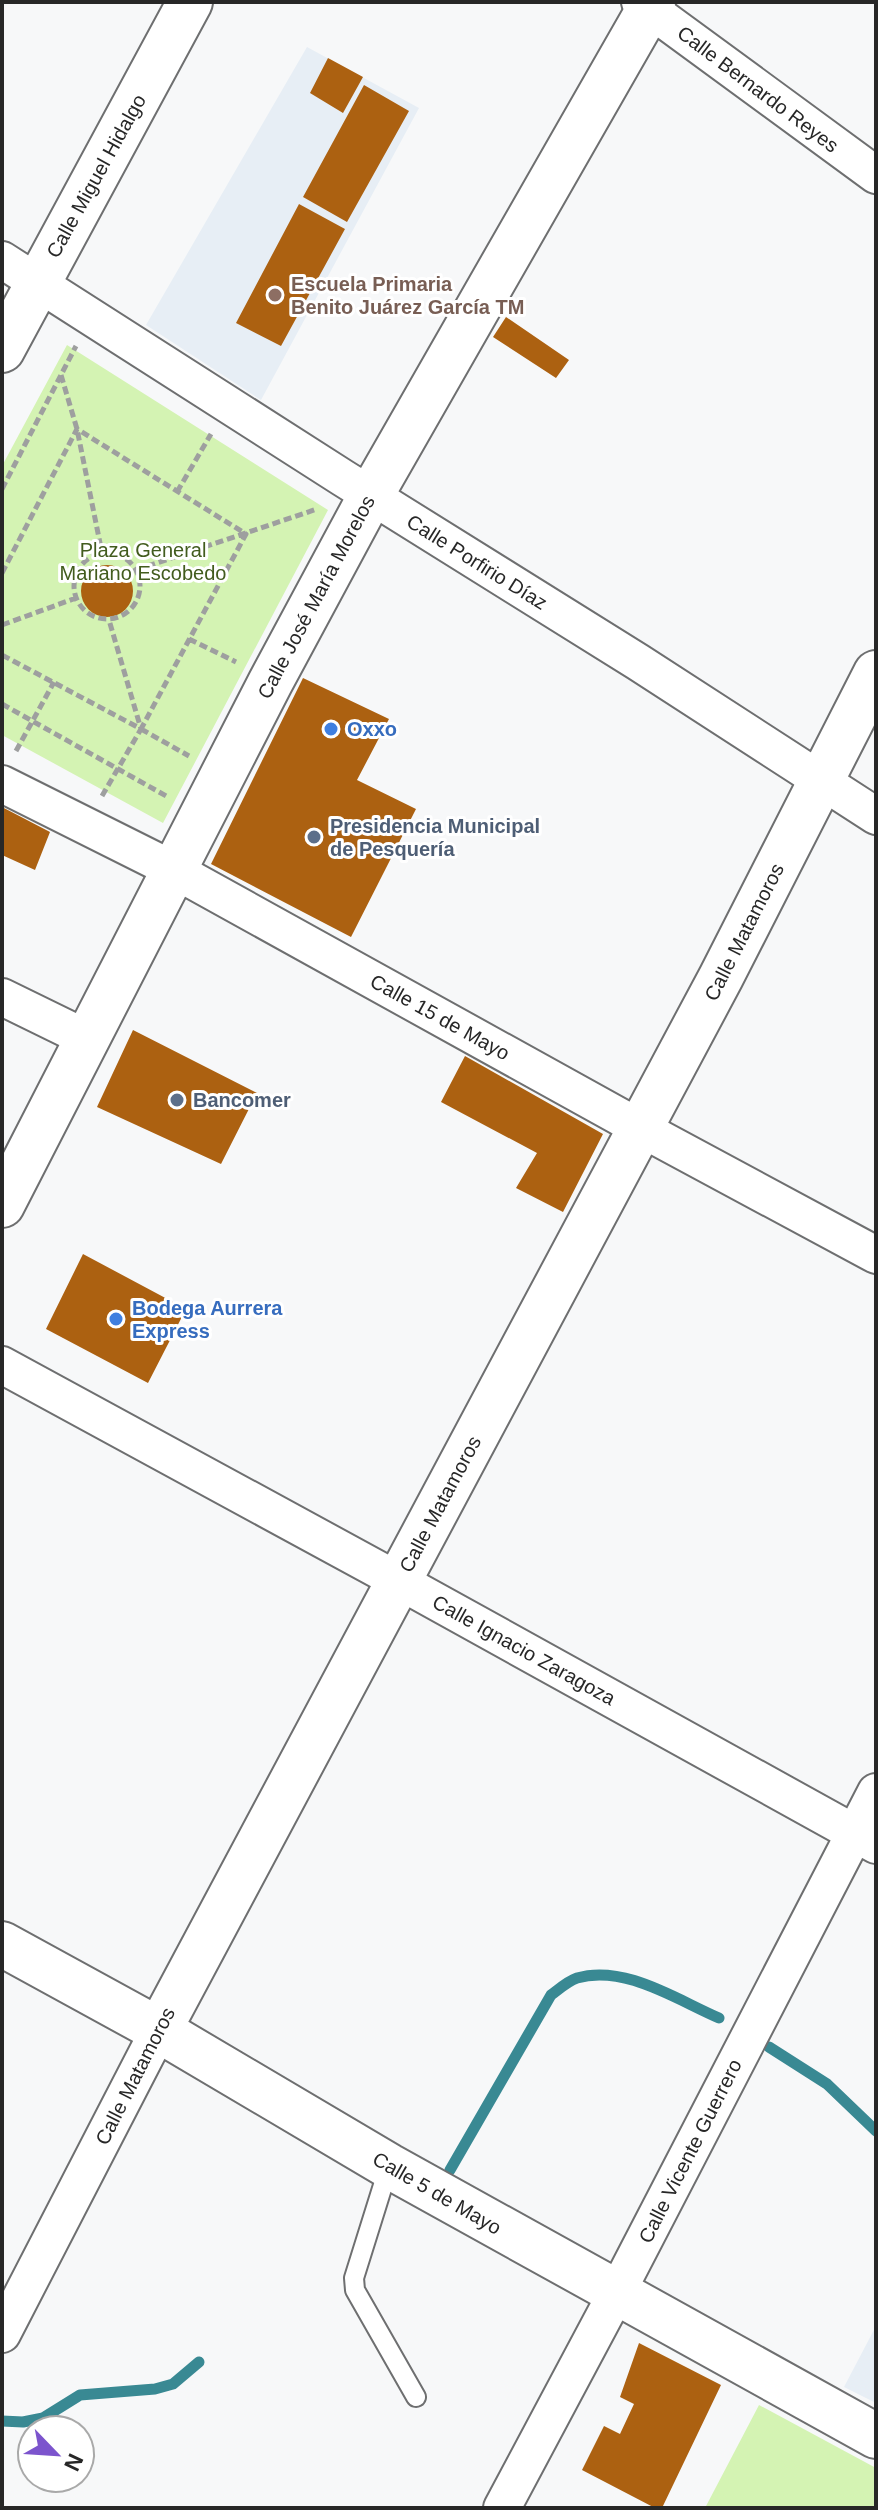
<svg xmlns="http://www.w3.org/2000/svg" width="878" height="2510" viewBox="0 0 878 2510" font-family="Arial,sans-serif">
<rect width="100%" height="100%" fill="#f7f8f9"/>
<path fill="#e7eef5" d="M307,47l112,61 -158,292 -115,-75z
M876,2326v77l-32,-16z"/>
<path fill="#d4f3b3" d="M67,345l261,165 -165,313 -161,-88v-269z
M759,2405l117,63v40h-171z"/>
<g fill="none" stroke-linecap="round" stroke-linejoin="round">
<path stroke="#398993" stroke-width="11" d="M769,2047l58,37 49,47
M450,2170l101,-175c8,-6 17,-14 26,-17 47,-14 100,22 142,40
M2,2421l21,1 20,-4 37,-23 75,-6 18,-5 26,-22"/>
</g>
<path fill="#ac6111" d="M328,58l35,19 -20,36 -33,-20z
M364,85l45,26 -62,111 -44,-25z
M299,204l46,25 -64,117 -45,-23z
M506,317l63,43 -13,18 -63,-41z
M81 591a26 26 0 1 1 52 0a26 26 0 1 1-52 0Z
M303,678l86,41 -32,61 59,29 -65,128 -140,-73z
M2,807l48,25 -15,38 -33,-15z
M133,1030l124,63 -36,71 -124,-57z
M465,1056l138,78 -40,78 -47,-24 21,-35 -96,-51z
M83,1254l103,55 -38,74 -102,-54z
M639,2343l82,42 -59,123h-7l-73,-38 22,-44 16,8 14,-30 -14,-7z"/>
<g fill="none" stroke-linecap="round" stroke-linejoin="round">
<defs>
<path id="lane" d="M389,2166l-35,112 1,12 61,107"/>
<path id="street" d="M640,2l236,173
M2,260l341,218 295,184 238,154
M2,784l172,86 466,258 236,127
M2,997l86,42
M2,1365l397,216 477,264
M2,2334l157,-304
M502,2508l114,-214 260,-502"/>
<path id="secondary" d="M2,350l188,-348
M2,1205l268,-522 101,-188 282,-493
M2,1944l157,86 230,136 487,270
M159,2030l562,-1053 155,-304"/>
</defs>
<use href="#lane" stroke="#6e6f70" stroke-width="22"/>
<use href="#street" stroke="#6e6f70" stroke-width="40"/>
<use href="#secondary" stroke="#6e6f70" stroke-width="48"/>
<path stroke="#9e9f9f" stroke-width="5" stroke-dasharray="8 4" stroke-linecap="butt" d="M61,375l16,54 25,124
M2,489l74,-143
M177,492l34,-58
M74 586a33 33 0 1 1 66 0a33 33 0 1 1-66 0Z
M136,570l181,-61
M2,573l75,-144 169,105 -105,195 -139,-74
M2,625l74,-27
M189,639l47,23
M2,704l166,93
M141,729l48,27
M16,751l38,-69
M102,796l39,-67 -32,-109"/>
<use href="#lane" stroke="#fff" stroke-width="18"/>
<use href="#street" stroke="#fff" stroke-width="36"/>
<use href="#secondary" stroke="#fff" stroke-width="44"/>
</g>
<circle fill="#8d6e63" stroke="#fff" stroke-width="3" cx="275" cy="295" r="8"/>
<g fill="#3f7fe0" stroke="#fff" stroke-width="3">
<circle cx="331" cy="729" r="8"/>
<circle cx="116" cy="1319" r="8"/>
</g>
<g fill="#5c6f8a" stroke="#fff" stroke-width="3">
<circle cx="314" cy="837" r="8"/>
<circle cx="177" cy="1100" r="8"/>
</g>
<g text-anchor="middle" stroke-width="6" stroke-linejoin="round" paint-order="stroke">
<g font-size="20" fill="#272727" stroke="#fff">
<text transform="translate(758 89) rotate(37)" y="7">Calle Bernardo Reyes</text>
<text transform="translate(96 176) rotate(-61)" y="7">Calle Miguel Hidalgo</text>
<text transform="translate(477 562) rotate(32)" y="7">Calle Porfirio Díaz</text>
<text transform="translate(316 597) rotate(-62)" y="7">Calle José María Morelos</text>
<text transform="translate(744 932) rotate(-63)" y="7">Calle Matamoros</text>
<text transform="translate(440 1017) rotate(29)" y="7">Calle 15 de Mayo</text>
<text transform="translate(440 1504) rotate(-62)" y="7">Calle Matamoros</text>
<text transform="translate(524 1650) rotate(29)" y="7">Calle Ignacio Zaragoza</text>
<text transform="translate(135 2076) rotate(-63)" y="7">Calle Matamoros</text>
<text transform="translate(690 2151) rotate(-63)" y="7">Calle Vicente Guerrero</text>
<text transform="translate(437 2193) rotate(30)" y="7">Calle 5 de Mayo</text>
</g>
<g font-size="20" font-weight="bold" fill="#785e54" stroke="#fff" text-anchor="start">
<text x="291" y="291">Escuela Primaria<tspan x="291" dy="23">Benito Juárez García TM</tspan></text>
</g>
<g font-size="20" fill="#425c1e" stroke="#fff">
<text x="143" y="557">Plaza General<tspan x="143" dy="23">Mariano Escobedo</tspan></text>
</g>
<g font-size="20" font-weight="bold" fill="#366cbe" stroke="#fff" text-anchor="start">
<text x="347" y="736">Oxxo</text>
<text x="132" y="1315">Bodega Aurrera<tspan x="132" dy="23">Express</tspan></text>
</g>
<g font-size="20" font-weight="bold" fill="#4e5e75" stroke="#fff" text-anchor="start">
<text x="330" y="833">Presidencia Municipal<tspan x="330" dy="23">de Pesquería</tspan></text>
<text x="193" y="1107">Bancomer</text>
</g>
</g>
<rect width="878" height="2510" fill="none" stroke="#272727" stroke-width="8"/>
<g transform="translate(56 2454) rotate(115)"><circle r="38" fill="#ffffff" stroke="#a9a9a9" stroke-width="2"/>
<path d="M0-6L14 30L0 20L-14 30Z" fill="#7c54cd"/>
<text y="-12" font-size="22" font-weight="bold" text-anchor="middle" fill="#272727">N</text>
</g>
</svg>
